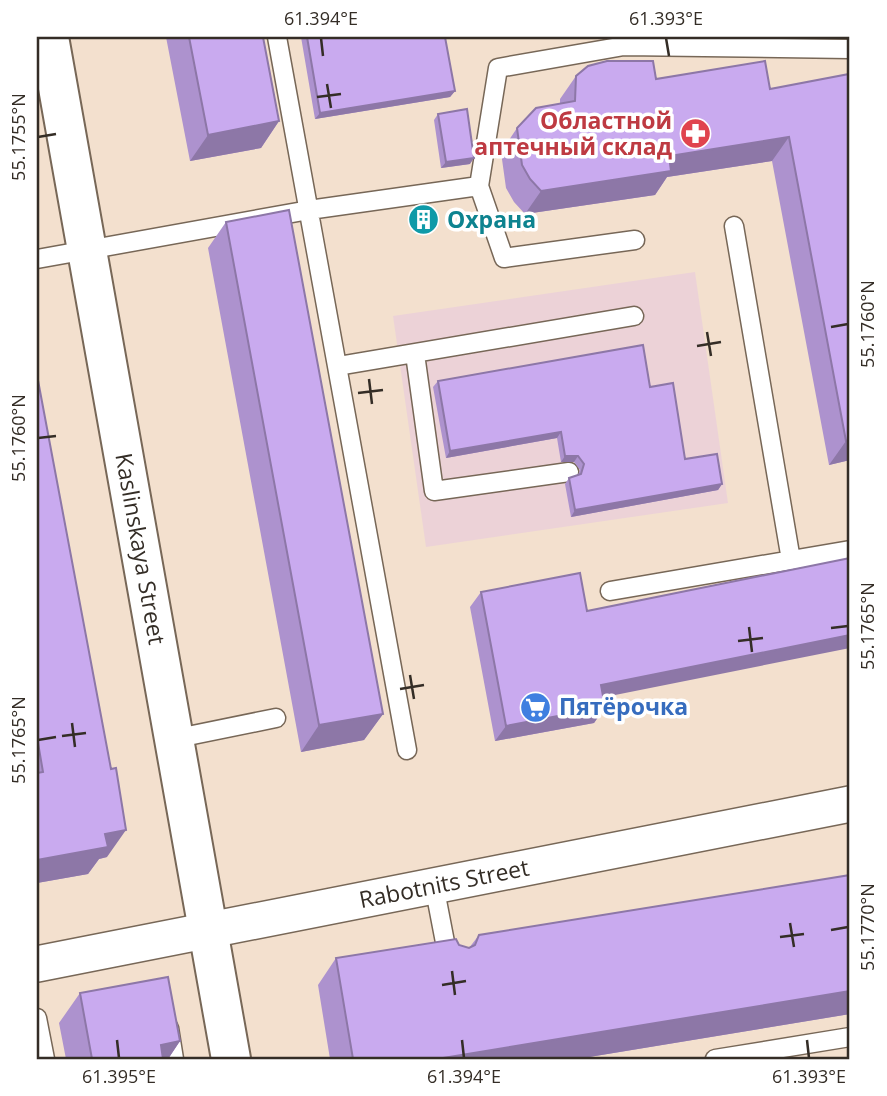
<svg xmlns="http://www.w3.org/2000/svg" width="887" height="1096" viewBox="0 0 887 1096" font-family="'Open Sans',sans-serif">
<rect width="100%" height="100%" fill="#f3e0ce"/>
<path fill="#ecd2d7" d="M695,272l33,231 -302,44 -33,-231z"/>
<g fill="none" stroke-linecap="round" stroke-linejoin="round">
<defs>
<path id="service" d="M277,37l130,713
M734,226l57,334
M635,240l-131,18 -25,-72 19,-118 126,-22 226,3
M37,259l272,-49 170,-24
M415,354l19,137 135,-19
M338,366l296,-50
M610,591l240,-41
M173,739l103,-21
M434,885l15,78
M37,1018l8,41
M169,1028l5,31
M715,1059l135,-22"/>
<g id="minor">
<path id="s1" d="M37,964l813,-160"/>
</g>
<g id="secondary">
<path id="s2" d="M49,37l182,1022"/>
</g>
</defs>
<use href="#service" stroke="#776757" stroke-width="21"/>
<use href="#minor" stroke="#776757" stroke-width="38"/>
<use href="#secondary" stroke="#776757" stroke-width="42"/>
<use href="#service" stroke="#fff" stroke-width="18"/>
<use href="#minor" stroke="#fff" stroke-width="35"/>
<use href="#secondary" stroke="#fff" stroke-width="38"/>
</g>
<path fill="#ad92ce" d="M166,37h97l16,84 -18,27 -71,13z
M301,37h144l10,54 -5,6 -135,22z
M576,76l80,3 114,10 80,-9v380l-21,5 -57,-304 -105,16 -12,18 -130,19 -11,-12 -8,-14 -5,-36 16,-24 43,-24v-5z
M438,114l32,50 -29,4 -7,-48z
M226,222l157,492 -19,26 -63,12 -93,-504z
M37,375l70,482 -8,2 -11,15 -51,9z
M438,381l212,6 35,72 37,25 -4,6 -147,27 -6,-33 4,-6 9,-3 2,-5 -6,-8h-13l-4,-24 -111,20 -13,-71z
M481,592l122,106 2,9 -11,16 -99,18 -25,-134z
M479,935l371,79 -273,45h-247l-12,-74 18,-27 123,-13 10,3z
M80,993l100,48 -12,18h-102l-7,-36z"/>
<path fill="#8d77a7" d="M455,91l-5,6 -135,22 5,-6z
M279,121l-18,27 -71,13 18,-26z
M789,137l-17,24 -105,16 -12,18 -130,19 16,-23 128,-35z
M474,158l-4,6 -29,4 5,-6z
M561,432l-4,6 -111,20 4,-7z
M850,440v20l-21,5 17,-24z
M565,456h13l-4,6h-13z
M722,484l-4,6 -147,27 4,-7z
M850,635v13l-260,52 11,-15z
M605,707l-11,16 -99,18 11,-15z
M383,714l-19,26 -63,12 18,-27z
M126,830l-19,27 -8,2 -11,15 -51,9v-23l68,-26z
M850,991v23l-273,45h-140z
M180,1041l-12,18h-18l11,-14z"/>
<path fill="#c9aaef" stroke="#8d77a7" stroke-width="2" d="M189,37h74l16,84 -71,14z
M307,37h138l10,54 -135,22z
M607,61h46l3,18 109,-18 5,28 79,-15 1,6v360l-4,1 -57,-304 -120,19 2,15 -130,20 -11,-12 -8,-14 -5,-37 19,-20 39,-7 1,-25 12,-10z
M467,109l7,49 -28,4 -8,-48z
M289,210l94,504 -64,11 -93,-503z
M643,345l7,42 23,-4 12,76 32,-5 5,30 -147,26 -6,-32 12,-4 3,-10 -6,-8h-13l-4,-24 -111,19 -12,-70z
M37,375l74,394 5,-1 10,62 -21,4 3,13 -71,13v-87l6,-1 -6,-35z
M850,558v77l-249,50 4,22 -99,19 -25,-134 99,-19 7,38z
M850,875v116l-413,68h-84l-17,-101 120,-19 3,6 10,3 6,-3 4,-10z
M168,977l12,64 -19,4 2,14h-71l-12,-66z"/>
<path fill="none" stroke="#342d26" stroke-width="2.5" d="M321,38l2,18M666,38l3,18M327,84l4,24M317,97l24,-3M38,137l18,-3M831,327l17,-3M707,332l4,24M697,346l24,-4M369,379l3,25M358,393l25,-3M38,438l18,-2M749,627l3,25M831,628l17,-2M738,641l25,-3M410,675l4,24M400,689l24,-4M72,723l3,24M62,736l24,-3M38,740l18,-3M790,923l4,24M831,930l17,-3M780,937l24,-3M452,971l3,24M442,985l24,-4M117,1040l2,18M462,1040l2,18M807,1040l2,18"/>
<defs>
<symbol id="pharmacy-disc" viewBox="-11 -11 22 22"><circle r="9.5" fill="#e0444e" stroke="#fff"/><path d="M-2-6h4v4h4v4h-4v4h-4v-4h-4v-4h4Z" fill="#fff"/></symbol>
<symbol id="building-disc" viewBox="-11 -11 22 22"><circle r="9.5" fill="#0f9aa8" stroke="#fff"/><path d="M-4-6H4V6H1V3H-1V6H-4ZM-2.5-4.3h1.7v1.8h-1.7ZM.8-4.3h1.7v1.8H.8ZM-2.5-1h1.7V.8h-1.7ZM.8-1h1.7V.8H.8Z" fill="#fff"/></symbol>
<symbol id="supermarket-disc" viewBox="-11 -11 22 22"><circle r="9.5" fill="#3f7fe0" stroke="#fff"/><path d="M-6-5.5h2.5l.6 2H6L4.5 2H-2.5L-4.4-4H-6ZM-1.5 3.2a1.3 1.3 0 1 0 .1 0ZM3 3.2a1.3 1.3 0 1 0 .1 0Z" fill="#fff"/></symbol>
</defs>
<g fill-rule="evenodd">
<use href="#pharmacy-disc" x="678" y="116" width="35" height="35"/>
<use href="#building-disc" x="406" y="202" width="35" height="35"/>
<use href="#supermarket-disc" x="518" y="690" width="35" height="35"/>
</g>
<g text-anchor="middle" stroke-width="7" stroke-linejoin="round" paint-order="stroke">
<g font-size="23" font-weight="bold" fill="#be3a42" stroke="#fff" text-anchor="end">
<text x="672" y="129">Областной<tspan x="672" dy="26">аптечный склад</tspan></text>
</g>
<g font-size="23" font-weight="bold" fill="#0d838f" stroke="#fff" text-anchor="start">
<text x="447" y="228">Охрана</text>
</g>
<g font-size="23" fill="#342d26" stroke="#fff">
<text dy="8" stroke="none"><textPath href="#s2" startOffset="520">Kaslinskaya Street</textPath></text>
<text dy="8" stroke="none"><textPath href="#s1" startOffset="415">Rabotnits Street</textPath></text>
</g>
<g font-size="23" font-weight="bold" fill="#366cbe" stroke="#fff" text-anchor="start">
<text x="559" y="715">Пятёрочка</text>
</g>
</g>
<rect width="887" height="1096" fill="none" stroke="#ffffff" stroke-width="77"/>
<rect x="38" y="38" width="810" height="1020" fill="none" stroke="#342d26" stroke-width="2.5"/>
<g font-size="18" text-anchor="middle" fill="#342d26">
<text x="321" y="25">61.394°E</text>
<text x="666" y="25">61.393°E</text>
<text transform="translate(19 137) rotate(-90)" y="6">55.1755°N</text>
<text transform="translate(868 324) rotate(-90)" y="6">55.1760°N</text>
<text transform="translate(19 438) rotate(-90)" y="6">55.1760°N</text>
<text transform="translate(868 626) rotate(-90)" y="6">55.1765°N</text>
<text transform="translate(19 740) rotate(-90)" y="6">55.1765°N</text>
<text transform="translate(868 927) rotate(-90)" y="6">55.1770°N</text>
<text x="119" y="1083">61.395°E</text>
<text x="464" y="1083">61.394°E</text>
<text x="809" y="1083">61.393°E</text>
</g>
</svg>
